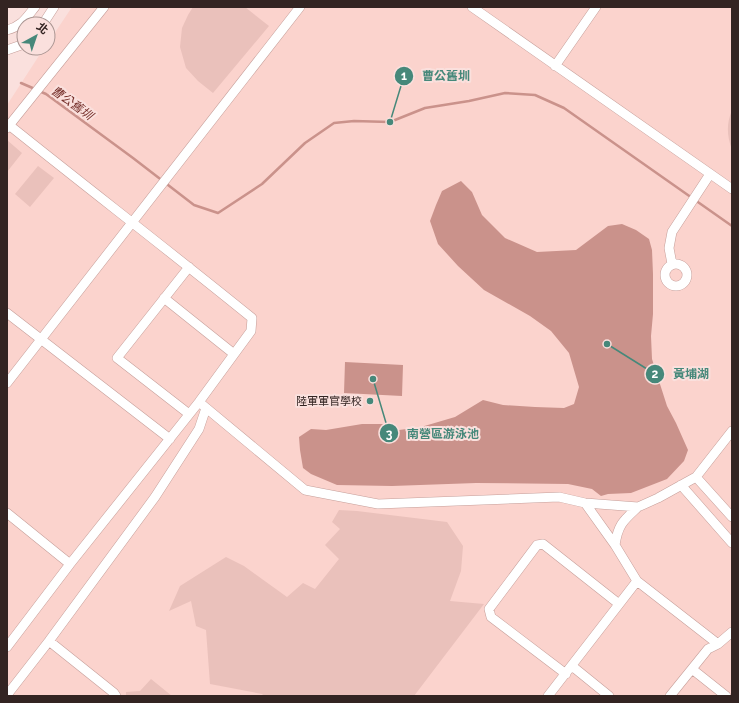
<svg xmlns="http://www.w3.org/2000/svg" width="739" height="703" viewBox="0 0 739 703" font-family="Raleway,'Noto Sans TC',sans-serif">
<rect width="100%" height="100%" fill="#fae0dd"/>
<path fill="#fbd3cd" d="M72,7h660v689h-725v-591l37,-57h4v-5z"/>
<path fill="#eac1bb" d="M193,7h52l24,19 -56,67 -15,-12 -12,-13 -6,-21 2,-19 6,-13z
M732,110v40c-5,-15 -6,-25 0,-40z
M7,140l15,13 -15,19z
M38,166l16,12 -24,29 -15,-13z
M339,510l18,1 90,11 16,24 -2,25 -11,30 34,3 -70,92h-150l-2,-2 -52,-10 -4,-54 -10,-4 -5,-25 -22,10 11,-25 46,-29 18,9 43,31 16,-14 12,6 24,-30 -14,-14 15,-16 -8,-7z
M151,679l21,17h-46v-4l14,-1z"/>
<path fill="#ca928b" d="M461,181l11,11 10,23 23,23 32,14 39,-2 32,-24 14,-2 14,6 13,9 3,11 1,24v40l-2,22 1,23 15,47 9,17 12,27 -4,11 -17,18 -36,14 -23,1 -7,2 -9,-7 -24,-5 -92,-1 -84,3 -55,-1 -26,-11 -8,-6 -3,-18 -1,-13 12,-8 15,1 36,-6h24l13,6 22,-3 34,-10 28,-17 20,5 32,2 29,1 10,-4 5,-17 -10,-34 -18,-22 -21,-15 -46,-26 -26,-24 -20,-22 -8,-23 6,-16 6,-14z
M345,362l58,3 -1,31 -58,-3z"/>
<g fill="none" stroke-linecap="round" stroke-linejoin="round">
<path stroke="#ca928b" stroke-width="2.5" d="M21,83l14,6
M39,91l7,3 87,64 61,47 24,8 44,-29 43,-41 29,-20 20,-2 36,1 35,-14 44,-7 36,-8 30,2 29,13 168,118"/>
<defs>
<path id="minor" d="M472,7l260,182
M43,24l11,-17
M7,30c15,-4 19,-12 28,-23
M7,50l17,-6
M555,66l41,-59
M7,128l97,-121
M665 275a11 11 0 1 1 22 0a11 11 0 1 1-22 0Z
M672,264l-3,-16 3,-16 38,-58
M189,267l-72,91 72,56
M164,298l70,56
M7,313l163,126
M7,383l293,-376
M199,402l106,88 73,14 181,-7 26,6 53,4 20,-9 38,-21 36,-46
M696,477l36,40
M681,485l51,58
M585,503l30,42 22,36 81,63
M7,513l63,51
M615,545c3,-21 9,-25 23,-38
M49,641l65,52 2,3
M7,647l63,-83 129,-162 52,-71 1,-13c-80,-65 -162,-128 -243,-193
M572,666l37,30
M692,669l34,27
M566,674l-75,-57 -2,-8 48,-64 6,-1 76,60
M7,695l42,-54 106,-144 44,-68 7,-21
M548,696l89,-115
M670,696l38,-47 10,-5 14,-12"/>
</defs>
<use href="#minor" stroke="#c69f9a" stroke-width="10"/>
<use href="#minor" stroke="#fff" stroke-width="9"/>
</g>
<circle fill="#46887a" stroke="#fae0dd" stroke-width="1.5" cx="370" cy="401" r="4"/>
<g text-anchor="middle" stroke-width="4" stroke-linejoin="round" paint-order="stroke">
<g font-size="11" fill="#332422" stroke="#fae0dd" text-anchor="end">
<text x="362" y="405">陸軍軍官學校</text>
</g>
<g font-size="12" font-style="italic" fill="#752f2a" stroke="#fae0dd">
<text transform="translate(72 103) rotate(36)" y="4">曹公舊圳</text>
</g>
</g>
<path fill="none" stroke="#46887a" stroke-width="1.5" d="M390 122L404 76M607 344L655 374M373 379L389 433"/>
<g fill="#46887a" stroke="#fae0dd" stroke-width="1.5">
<circle cx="390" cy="122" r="4"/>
<circle cx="607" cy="344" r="4"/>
<circle cx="373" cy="379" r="4"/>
<circle cx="404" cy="76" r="10"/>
<circle cx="655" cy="374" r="10"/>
<circle cx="389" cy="433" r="10"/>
</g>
<g font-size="12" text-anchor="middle" font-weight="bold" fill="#fff">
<text x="404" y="80">1</text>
<text x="655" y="378">2</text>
<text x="389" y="438">3</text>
</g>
<g font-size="12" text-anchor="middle" font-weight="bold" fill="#46887a" stroke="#fae0dd" stroke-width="4" stroke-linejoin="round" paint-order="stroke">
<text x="446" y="80">曹公舊圳</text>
<text x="691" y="378">黃埔湖</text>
<text x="443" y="438">南營區游泳池</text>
</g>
<rect width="739" height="703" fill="none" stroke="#332422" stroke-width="16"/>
<g transform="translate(36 36) rotate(40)"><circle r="19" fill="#fae0dd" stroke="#aa9592"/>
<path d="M0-3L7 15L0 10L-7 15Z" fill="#46887a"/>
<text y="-6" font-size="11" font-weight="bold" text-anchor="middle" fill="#332422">北</text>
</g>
</svg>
